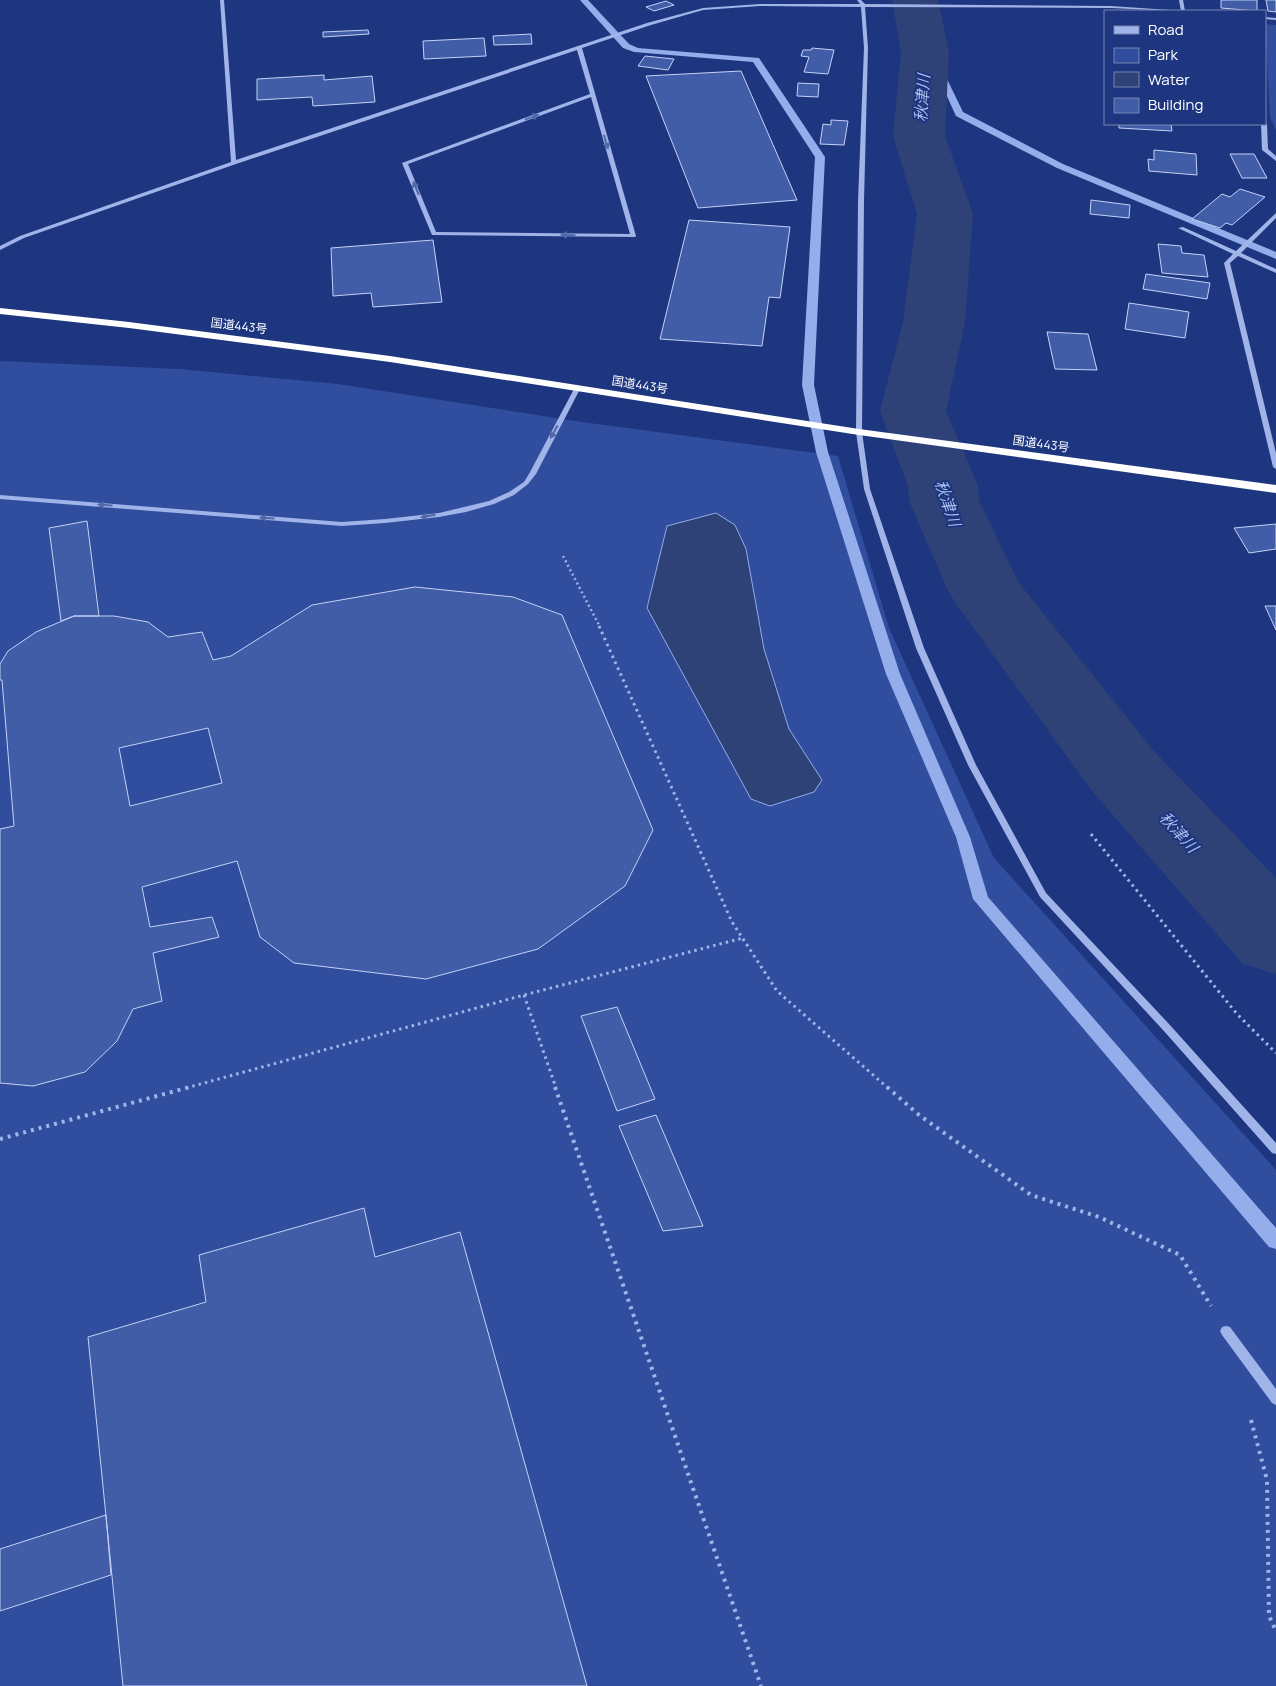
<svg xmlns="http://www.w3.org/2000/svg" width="1276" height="1686" viewBox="0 0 1276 1686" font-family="Manrope,'Noto Sans JP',sans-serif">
<rect width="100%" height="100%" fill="#1d367f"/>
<path fill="#304d9e" d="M1265,24l11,1v105l-6,-13z
M0,361l179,8 159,15 244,38 256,34 51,172 105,230 282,312v516h-1276z"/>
<path fill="#2f4278" stroke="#94adeb" d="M716,513l19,12 11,24 18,100 25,80 33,51 -8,12 -44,14 -19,-7 -104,-191 20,-82z"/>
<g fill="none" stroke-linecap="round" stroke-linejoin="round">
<path fill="#94adeb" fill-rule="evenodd" d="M580,0h8l41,44 9,4 121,10 66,99 -11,228 14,67 72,222 70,163 18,60 288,331v21l-7,-2 -296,-348 -17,-62 -70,-163 -70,-222 -14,-67 13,-228 -62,-95 -119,-10 -11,-4z
M922,50h6l19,29 16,33 100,52 213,88v7l-219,-91 -101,-52 -17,-37 -18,-27z"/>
<path fill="#2f4278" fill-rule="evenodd" d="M892,0h46l11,52 -4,84 28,78 -8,108 -19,89 32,75 1,15 40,82 134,167 123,128v96l-33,-10 -150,-172 -134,-184 -11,-17 -39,-90 -1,-15 -28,-75 23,-89 14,-108 -24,-78 8,-84z"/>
</g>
<path fill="#415da7" stroke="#c5d2f7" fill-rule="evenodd" d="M1221,0h36v11l-36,-3z
M1266,0h10v12l-8,-1z
M666,1l8,4 -20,6 -8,-4z
M368,30l1,4 -46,3v-5z
M531,34l1,10 -38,1 -1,-9z
M484,38l2,18 -62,3 -1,-18z
M812,48l22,2 -6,24 -24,-2 5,-15 -8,-1 2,-6h8z
M645,56l29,3 -6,11 -30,-4z
M741,71l56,129 -99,8 -52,-132z
M324,75v5l48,-4 3,26 -62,4 -1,-9 -55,3v-21z
M798,83l21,1 -1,13 -21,-1z
M831,120l17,1 -4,24 -24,-1 3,-20 8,1z
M1119,124h52l1,7 -53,-3z
M1154,150l42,4 1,21 -48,-4 -1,-12 6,1z
M1230,154h24l13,24h-25z
M1240,189l25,8 -33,28 -6,-2 -6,5 -28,-9 30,-25 8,3z
M1091,200l39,5 -1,13 -39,-4z
M689,220l101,7 -10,71 -11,-1 -7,49 -102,-7z
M433,240l9,62 -69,5 -2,-14 -38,3 -2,-48z
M1158,244l23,2 1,7 22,2 4,22 -46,-4z
M1146,274l64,9 -3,16 -64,-10z
M1129,303l60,9 -4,26 -60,-9z
M1047,332l41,2 9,36 -42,-1z
M87,521l12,95h-25l-13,5 -12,-93z
M1276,524v25l-27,4 -15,-25z
M415,587l98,10 49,18 91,215 -28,56 -87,63 -112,30 -132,-16 -34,-26 -23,-76 -95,26 8,40 62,-10 7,20 -66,16 9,48 -29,8 -16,32 -32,31 -52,14 -33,-3v-254l14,-3 -12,-146h-2v-16l8,-13 28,-19 38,-16h40l34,6 20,15 34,-5 11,28 18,-4 81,-51zM208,728l14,55 -92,23 -11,-58z
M1265,606h11v24z
M617,1007l38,92 -38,12 -36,-95z
M656,1115l47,111 -40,5 -44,-105z
M364,1208l11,49 85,-25 127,454h-464l-35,-349 118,-35 -7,-47z
M106,1515l5,60 -111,36v-62z"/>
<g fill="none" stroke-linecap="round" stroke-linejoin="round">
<path stroke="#a0b4e9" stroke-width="2.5" stroke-dasharray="2 3" stroke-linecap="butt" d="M563,556l37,71"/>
<path stroke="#a0b4e9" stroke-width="3" stroke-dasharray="2.5 4" stroke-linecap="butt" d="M599,626l133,296 45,69 111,97
M1091,834l146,180 39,39
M524,995l32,93
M186,1088l338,-93 219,-57"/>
<path stroke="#a0b4e9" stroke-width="4" stroke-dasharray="3 5" stroke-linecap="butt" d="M555,1087l206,599
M887,1087l32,28 112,80 68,22 81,38 31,51
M0,1139l190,-52
M1251,1420l16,60 2,136 7,15"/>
<path fill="#a0b4e9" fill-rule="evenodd" d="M220,0h4l12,160 411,-137 56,-15 57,-4h100l-3,-4h4l4,4 246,2 59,4v1l-59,-3 -246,-1 3,41 -4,153 -2,231 8,57 54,159 52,117 70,128 123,131 107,119v11l-4,-1 -109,-123 -123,-133 -72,-132 -52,-117 -52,-159 -8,-57 2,-231 6,-153 -3,-41 -101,-1 -57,4 -52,15 -69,23 54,188 -1,1 -203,-2 -30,-72 188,-69 -13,-44 -341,114 -212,74 -24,12v-4l20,-10 211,-74zM591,97l39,137 -194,-2 -28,-68z
M1179,0h4l2,11h-4z
M1265,17l11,1v2l-11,-1z
M1265,123l2,1 1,25 8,7v5l-14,-11 -1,-26z
M1276,213v5l-35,35 35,16v4l-38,-17 -8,7 46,190v16l-3,-2 -49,-204 9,-9 -55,-26 5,-1 53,24z
M577,387l3,2 -44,85 -8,10 -14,11 -20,9 -28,8 -27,5 -54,6 -43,3 -342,-27v-4l342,27 43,-3 54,-6 50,-12 20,-9 15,-10 5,-8 45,-85z
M1226,1326l4,1 46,62v16l-4,-2 -50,-68 -2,-4 2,-4z"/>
<path fill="#fff" fill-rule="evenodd" d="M0,308l129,14 261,34 469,73 417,56v8l-417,-58 -469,-73 -261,-34 -129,-14z"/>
</g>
<defs><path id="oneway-solid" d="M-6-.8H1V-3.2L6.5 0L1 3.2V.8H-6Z" transform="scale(1.25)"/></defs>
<g fill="#5168a9">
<use href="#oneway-solid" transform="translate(532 117) rotate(-20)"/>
<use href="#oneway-solid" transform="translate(606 142) rotate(74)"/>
<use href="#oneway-solid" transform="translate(416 188) rotate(-112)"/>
<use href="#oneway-solid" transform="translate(568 235) rotate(-179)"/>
<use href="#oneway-solid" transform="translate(554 432) rotate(119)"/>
<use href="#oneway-solid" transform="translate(105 505) rotate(-176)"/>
<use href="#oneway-solid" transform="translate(428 516) rotate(170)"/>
<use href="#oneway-solid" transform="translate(267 518) rotate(-176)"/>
</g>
<g text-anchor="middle" stroke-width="4" stroke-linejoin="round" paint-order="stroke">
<g font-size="12" fill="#fff" stroke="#1d367f">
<text transform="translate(239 326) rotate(7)" y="4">国道443号</text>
<text transform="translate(640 385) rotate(9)" y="4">国道443号</text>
<text transform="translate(1041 444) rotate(8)" y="4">国道443号</text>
</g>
<g font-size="16" font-style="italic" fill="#acbff1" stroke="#1d367f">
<text transform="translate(922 98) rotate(-86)" y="6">秋津川</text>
<text transform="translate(948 503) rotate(71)" y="6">秋津川</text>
<text transform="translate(1179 832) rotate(48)" y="6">秋津川</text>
</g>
</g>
<rect x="1104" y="10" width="162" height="115" fill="#1d367f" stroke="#7786b2"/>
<rect x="1114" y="26" width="25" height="8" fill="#a0b4e9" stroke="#7786b2"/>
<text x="1148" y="35" font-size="15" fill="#ffffff">Road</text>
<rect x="1114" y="48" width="25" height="15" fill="#304d9e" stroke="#7786b2"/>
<text x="1148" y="60" font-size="15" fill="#ffffff">Park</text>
<rect x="1114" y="72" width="25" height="15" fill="#2f4278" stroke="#7786b2"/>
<text x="1148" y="85" font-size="15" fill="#ffffff">Water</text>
<rect x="1114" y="98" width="25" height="15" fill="#415da7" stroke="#7786b2"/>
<text x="1148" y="110" font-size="15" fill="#ffffff">Building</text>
</svg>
